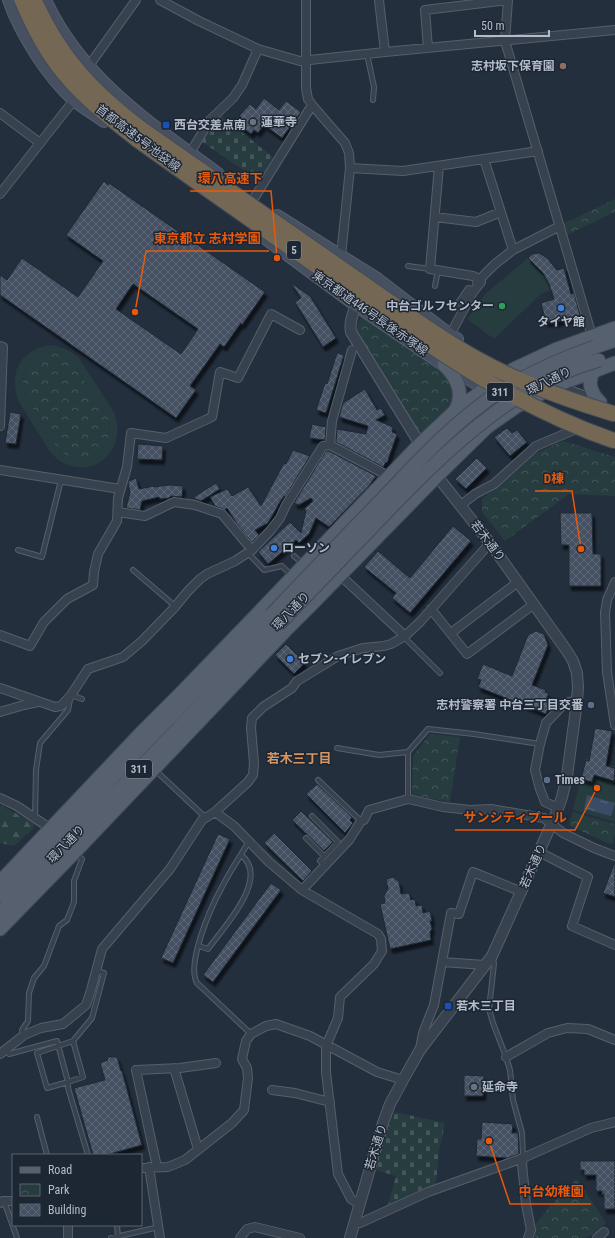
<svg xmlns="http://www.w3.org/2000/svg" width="615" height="1238" viewBox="0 0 615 1238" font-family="'Roboto Condensed','Noto Sans JP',sans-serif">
<defs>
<pattern id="forest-firs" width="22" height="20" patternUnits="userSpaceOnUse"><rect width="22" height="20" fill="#263c3f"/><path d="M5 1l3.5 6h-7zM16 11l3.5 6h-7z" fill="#435659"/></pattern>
<pattern id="cemetery-stones" width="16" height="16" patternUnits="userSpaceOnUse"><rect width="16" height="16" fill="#263c3f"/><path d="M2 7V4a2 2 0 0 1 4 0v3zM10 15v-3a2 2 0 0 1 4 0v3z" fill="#435659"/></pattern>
<pattern id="park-crowns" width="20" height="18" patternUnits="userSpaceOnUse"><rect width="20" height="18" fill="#263c3f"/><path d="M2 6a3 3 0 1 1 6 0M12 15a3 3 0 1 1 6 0" fill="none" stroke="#435659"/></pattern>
<pattern id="water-ripples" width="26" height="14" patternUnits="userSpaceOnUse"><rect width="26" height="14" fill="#394c67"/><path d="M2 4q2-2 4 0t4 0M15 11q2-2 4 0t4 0" fill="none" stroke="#53647b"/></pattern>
<pattern id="building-cross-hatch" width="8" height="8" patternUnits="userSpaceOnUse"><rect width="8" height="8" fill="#455162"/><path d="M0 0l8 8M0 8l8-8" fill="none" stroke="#5d6877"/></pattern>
<filter id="shadow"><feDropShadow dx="2.5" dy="4.5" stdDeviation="1" flood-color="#0009"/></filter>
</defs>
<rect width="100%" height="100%" fill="#242f3e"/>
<path fill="url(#forest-firs)" d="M0,805l34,18v5l-20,18 -14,-3z"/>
<path fill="url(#cemetery-stones)" d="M220,115l53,42 -14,24 -58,-40 11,-20z
M395,1112l50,11 -6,28 -3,33 -19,7 -29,14 8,-29 -21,-6 9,-32z"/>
<path fill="url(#park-crowns)" d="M615,199v13l-48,23 -4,-11z
M361,316l82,52 6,5 7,30 -31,30 -6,2 -64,-102z
M53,353l7,1 12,7 36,57c8,28 -19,52 -44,36 -4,-3 -6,-6 -9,-9 -5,-9 -11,-18 -16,-27 -10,-16 -23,-32 -12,-51 6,-10 16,-13 26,-14z
M563,441l52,16v39l-46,-2 -64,47 -23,-29v-13l56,-47z
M430,734l30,3 -10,65 -38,-7 1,-39z
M573,812l42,12v10l-3,9 -2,1 -40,-18 -1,-3z
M577,1179l29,44 -12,11 -9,4h-51l1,-2 1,-12 14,-18z"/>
<path fill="#263c3f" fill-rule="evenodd" d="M528,258l15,15 8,17 -9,3 -48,46 -27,-20 18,-25z
M49,345c12,1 21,5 30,13l35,54c17,46 -34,75 -64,40l-31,-50c-11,-28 0,-51 30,-57zM53,353l7,1 12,7 36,57c8,28 -19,52 -44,36 -4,-3 -6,-6 -9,-9 -5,-9 -11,-18 -16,-27 -10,-16 -23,-32 -12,-51 6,-10 16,-13 26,-14z
M586,758l29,8v56l-42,-12z"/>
<path fill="url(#water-ripples)" d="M587,795l28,8 -4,13 -27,-7z"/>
<path fill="url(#building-cross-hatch)" stroke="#1f2835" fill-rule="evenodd" filter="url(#shadow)" d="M264,98l15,12 7,-9 15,11 -19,26 -18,-13 -6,8 -4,-3 -3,4 -15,-11 5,-6 -2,-1 11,-12 6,5z
M104,181l4,4 1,-2 156,109 -23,33 -1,-2 -17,24 -4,-3 -30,42 6,4 -20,28 -176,-123v-20l7,5 15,-22 56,39 25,-36 -37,-26zM133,284l65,45 -17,25 -65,-45z
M539,253l8,5 10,12 7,-2 7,26 3,-1 6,22 -27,8 -1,-2 -6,2 -5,-20 13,-4 -5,-15 -6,-11 -15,-15 4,-4z
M291,283l19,13 26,42 -13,9 -28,-45 6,-4z
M337,353l7,2 -18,58 -10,-3 9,-27 2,1z
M365,389l12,21 4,-2 4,7 -9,5 17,7 -1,5 5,2 -10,29 -1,-1 -3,5 -47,-25 1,-13 29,5 2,-8 -29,-9 4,-14z
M10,412l11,2 -5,30 -11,-1z
M312,424l14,3 -1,13 -16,-2z
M507,428l5,5 5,-3 10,12 -17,14 -16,-19z
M138,444l25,2 -1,14 -25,-1z
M293,450l17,6 -25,41 -1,-1 -4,6 -12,21 -13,7 4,5 -7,7 -15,-18 -10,-16 -2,2 -10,-4 -5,-9 17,-8 5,7 16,-9 13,19 23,-43 2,1z
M326,451h3l47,25 -7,10 -40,41 -13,-9 -7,16 -10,9 -3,-3 -28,24 -10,-12 32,-30 11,11 5,-23 -2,-1 9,-8 -2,-3 -12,7 -5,-2z
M477,458l10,10 -21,21 -11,-10z
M136,478l3,11 15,-3v1l15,-2 14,1 -1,11 -11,-1 -2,2 -9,1 -1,-2 -17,4 -2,9 -14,-2 4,-16 -2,-9 1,-2z
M216,483l4,6 -19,12 -6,-2 -1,-2z
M560,513h32l1,41h8v32h-32v-41h-8z
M453,526l18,15 -61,72 -18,-15 4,-5 -32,-26 14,-16 32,27z
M536,631l8,3 4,11 -16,40 14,5 -1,2 4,2 -3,5 5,2 -5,13 -68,-27 3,-7 -4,-1 6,-15 29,12 16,-41z
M286,644l19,19 -11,11 -19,-19z
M595,728l17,3 -6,35 9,2 -1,13 -20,-6 -2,7 -11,-3 5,-19 3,1z
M317,784l35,33 -2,3 3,3 -8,10 -39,-39z
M301,811l32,31 -9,9 -32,-31z
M274,833l38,38 -9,10 -39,-38z
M218,834l12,5 -57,124 -12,-5z
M614,864h1v33l-12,-4z
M393,877l6,5 2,12 8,-1 2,7 4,-1 1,7 6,-1 1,8 7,-2 2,10h-2l2,8 -2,3 1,8 -41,9 -10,-45 5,-1 -1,-7 4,-7 -2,-10z
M271,883l10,7 -68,92 -10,-7z
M107,1057h10l4,14h1l20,74 -36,10h-13l-19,-67 31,-8 -5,-17 8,-3z
M464,1075l20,1 -1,20h-19z
M482,1122l31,2 -1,9h6l1,21 -12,4 -31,-2 1,-17h4z
M580,1161h35v48h-11v-15l-2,1v-4h-6v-16h-12v-5h-4z"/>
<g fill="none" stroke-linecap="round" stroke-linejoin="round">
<defs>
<path id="service" d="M367,54l7,33 -1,13
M408,266l22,3
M435,286l3,-16
M18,550l24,7 19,-77
M248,553l16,17 18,-4 9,9
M294,556l9,8
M133,570l42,36
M403,636l37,37
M337,748l42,7 29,-3
M155,770l50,47
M318,780l43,41
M408,799v-47l20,-23 46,5 66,10
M312,816l26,26 -18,19 5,5
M35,817l1,-47 4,-27 28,-33 3,-15 11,4
M306,838l18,18
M249,841c-9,16 -19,30 -27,46 -11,20 -36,76 -25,96l54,51
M199,946l9,3c15,-21 63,-71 33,-94
M493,958l1,6 -5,45 4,14 13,34 4,13 3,30 9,33 1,25
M24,1035l-2,-5 6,-9 1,-28 5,-15 10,-12 15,-40 8,-6 7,-18v-21l8,-22 -6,-5
M5,1050l4,4 48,-13 11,41 15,-5 -10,-36
M37,1117l10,38
M88,1155l-20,-67v-6l-21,6 -10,-35 36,-12 19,-23 12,-45 -8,-2
M4,1201l13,37
M117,1225l1,13
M111,1238l48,-11"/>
<path id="minor" d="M160,0l39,21 59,28 42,12 85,-9 230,-22
M306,0v88l2,11 4,6 33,38 4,10 1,15 -9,88
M379,0l6,52
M508,0l-3,41 87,295
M428,48l-3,-38 83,-10
M88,67l48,-67
M0,113l40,30
M190,153l20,-33 23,-22 9,-13 16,-36
M484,159l29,91
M439,166l-9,103 43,7 6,3 2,3 -8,10 -23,43
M350,168l53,3 135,-20
M0,194l74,-94
M253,200l59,-95
M435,217l41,5 25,-10
M477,282l18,-18 18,-14 47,-24
M459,305l10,-15
M0,346l3,1 -3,79
M352,350l-20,71 -2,24 53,28 7,2 3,2
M0,470l120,19
M461,505l14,-11 19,-10 42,-38 38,-16
M118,512l27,4 29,-14 21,3 27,9 30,36
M340,575l65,61
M615,582l-8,18 -2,13 2,59 8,53
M431,609l36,45 67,-50
M451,633l67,-51
M0,635l30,11 14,-24 23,-23 26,-14 1,-13 4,-18 19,-33 1,-23 9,-31 4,-34 35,5 46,-21 8,-45 18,6 33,-64 29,16
M0,688l55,19 6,-1 10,-11 17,-26 35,-12 19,-16 32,-33 14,-17 12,-12 7,-5 28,-13 17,-11 18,-19 10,-13 6,-13 37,-59 7,-1
M0,712l24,-7 14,-3
M0,798l17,8 34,23
M558,808l-13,-6 -5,-13 -5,-19 5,-26 6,-21 16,-17 7,-4 8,-1
M215,812l19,14 35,36 33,28 76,44 3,5 1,12 -8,13 -34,33 -2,21 -12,28v26l12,102 13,25 8,5
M539,852l49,25 -16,49 43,19
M302,890l47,-50 12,-19 3,-1 5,-10 39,-11 35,8 27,3 21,-1 53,9 19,15 31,15 21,8
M442,962l43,3
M420,1049l3,-16 11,-28 17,-92 8,1 14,-42 49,20
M0,1054l24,-19 17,-7 22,-4 23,-19 5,-15 11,-41 68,-80 32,-49 13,-8 33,-30 5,-7 1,-12 -3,-35 1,-10 11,-11 29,-19 5,-7 41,-25 25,-8 21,-2 7,-2 14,-8 15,-14 70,-79
M506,1057l42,-24 19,-5 21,1 27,11
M174,1068l24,81
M272,1090l23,3 35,9
M523,1158l-1,6 4,40 5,26 -3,8
M149,1167l11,71
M157,1167l-21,-97 44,-2 36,-5
M141,1168l27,-1 17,-7 47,-37 12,-13 4,-32 -1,-10 -5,-9 4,-18 5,-7 15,-8 10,-2 34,12 67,36 26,8
M0,1203l3,-2h10
M355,1221l5,2 68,-31 95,-34 68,-30 24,-6
M68,1225v13
M240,1238l7,-9 8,-2 45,11
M597,1238l7,-6"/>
<path id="tertiary" d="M555,386l39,14
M350,1238l33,-115 7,-19 13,-24 17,-30 72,-94 64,-142 6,-17 5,-21 10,-75 1,-14 -1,-14 -4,-12 -6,-10 -77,-108 -53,-67 -17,-32 -69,-112c-2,-10 2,-18 5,-27"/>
<path id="secondary" d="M9,0c12,34 38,75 65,100 10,8 21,14 30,21
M45,0c36,79 106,124 173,174
M277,216l100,63 73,56 7,4
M257,232l99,73 88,60 49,28"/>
<path id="primary" d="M595,347l20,-7
M444,365c13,12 21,29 11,46
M595,370c-9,10 -4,24 5,32
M0,882l143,-151 39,-39 81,-84 157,-164 35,-33 30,-22 29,-20 43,-20 58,-21
M0,896l148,-156 123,-125
M0,913l278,-288
M0,929l74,-76 212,-223 27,-27 124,-127 50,-49 30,-21 38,-20 60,-23"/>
</defs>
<use href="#service" stroke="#565f6c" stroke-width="6"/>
<use href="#minor" stroke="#565f6c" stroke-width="10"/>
<use href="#tertiary" stroke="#565f6c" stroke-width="12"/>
<use href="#secondary" stroke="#565f6c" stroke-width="14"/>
<use href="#primary" stroke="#414a57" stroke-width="15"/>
<use href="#service" stroke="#38414e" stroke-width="4"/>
<use href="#minor" stroke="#38414e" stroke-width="8"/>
<use href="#tertiary" stroke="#38414e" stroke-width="10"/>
<use href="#secondary" stroke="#465061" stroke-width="12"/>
<use href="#primary" stroke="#56606e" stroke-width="13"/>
<defs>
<path id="primary-bridge" d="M271,615c39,-41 78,-82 118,-123 33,-35 67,-71 107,-98 31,-20 64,-35 99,-47
M278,625c33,-34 66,-69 99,-103 45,-47 91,-94 147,-129 23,-15 49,-25 75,-33"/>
<path id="motorway-bridge" d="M22,0c11,26 23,50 41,72 21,26 48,47 75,68 67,48 135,95 203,143 88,63 170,122 274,158
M34,0c26,58 59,93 110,131l280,195c18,12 36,24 55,34 43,24 89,40 136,54"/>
</defs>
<use href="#primary-bridge" stroke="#414a57" stroke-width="15" stroke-linecap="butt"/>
<use href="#motorway-bridge" stroke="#434c59" stroke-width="17" stroke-linecap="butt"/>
<use href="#primary-bridge" stroke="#56606e" stroke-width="13"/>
<use href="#motorway-bridge" stroke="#746855" stroke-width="15"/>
</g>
<circle fill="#8d6e63" stroke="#1d2633" stroke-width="1.5" cx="563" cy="66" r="4"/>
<g fill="#6b7280" stroke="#1d2633" stroke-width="1.5">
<circle cx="253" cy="122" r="4"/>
<circle cx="474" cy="1087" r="4"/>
</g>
<g fill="#1a4fb4" stroke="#1d2633" stroke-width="1.5">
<rect x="162" y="121" width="8" height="8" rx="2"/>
<rect x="444" y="1002" width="8" height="8" rx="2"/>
</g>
<circle fill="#2e9e5b" stroke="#1d2633" stroke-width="1.5" cx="502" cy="306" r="4"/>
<g fill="#3f7fe0" stroke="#1d2633" stroke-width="1.5">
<circle cx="561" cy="308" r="4"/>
<circle cx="274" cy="548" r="4"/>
<circle cx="290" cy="659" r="4"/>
</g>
<g fill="#5c6f8a" stroke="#1d2633" stroke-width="1.5">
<circle cx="591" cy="705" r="4"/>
<circle cx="547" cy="780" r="4"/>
</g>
<g text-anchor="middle" stroke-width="3" stroke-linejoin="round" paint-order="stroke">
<g fill="#1d2633" stroke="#878f9c" stroke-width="1">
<rect x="287" y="241" width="14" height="18" rx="3"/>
<rect x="487" y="383" width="26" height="18" rx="3"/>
<rect x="126" y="760" width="26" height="18" rx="3"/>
</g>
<g font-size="11" font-weight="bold" fill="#b4bcc9">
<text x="294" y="254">5</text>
<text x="500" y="396">311</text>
<text x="139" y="773">311</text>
</g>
<g font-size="12" font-weight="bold" fill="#b4bcc9" stroke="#1d2633" text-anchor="start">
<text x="555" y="70" text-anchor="end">志村坂下保育園</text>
<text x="261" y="126">蓮華寺</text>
<text x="174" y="129">西台交差点南</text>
<text x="494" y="310" text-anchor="end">中台ゴルフセンター</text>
<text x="561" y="326" text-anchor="middle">タイヤ館</text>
<text x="282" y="552">ローソン</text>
<text x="298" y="663">セブン-イレブン</text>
<text x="583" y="709" text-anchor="end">志村警察署 中台三丁目交番</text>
<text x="555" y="784">Times</text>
<text x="456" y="1010">若木三丁目</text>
<text x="482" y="1091">延命寺</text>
</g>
<g font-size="12" fill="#b4bcc9" stroke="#1d2633">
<text transform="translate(138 138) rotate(37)" y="4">首都高速5号池袋線</text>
<text transform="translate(370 313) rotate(35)" y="4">東京都道446号長後赤塚線</text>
<text transform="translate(549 381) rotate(-26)" y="4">環八通り</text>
<text transform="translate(488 541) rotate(53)" y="4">若木通り</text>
<text transform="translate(291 611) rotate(-46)" y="4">環八通り</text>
<text transform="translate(66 844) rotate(-46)" y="4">環八通り</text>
<text transform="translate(533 866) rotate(-66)" y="4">若木通り</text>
<text transform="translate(376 1147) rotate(-73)" y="4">若木通り</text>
</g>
<g font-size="13" font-weight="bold" fill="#d59563" stroke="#1d2633">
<text x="299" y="763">若木三丁目</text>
</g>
</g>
<path fill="none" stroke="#e8590c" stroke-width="1.5" d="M277 258L271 191H190M135 312L146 251H269M581 549L572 491H535M597 788L575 830H455M489 1141L510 1204H591"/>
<g fill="#e8590c" stroke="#1d2633" stroke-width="1.5">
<circle cx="277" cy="258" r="4"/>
<circle cx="135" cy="312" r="4"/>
<circle cx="581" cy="549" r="4"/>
<circle cx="597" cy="788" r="4"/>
<circle cx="489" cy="1141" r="4"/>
</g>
<g font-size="13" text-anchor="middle" font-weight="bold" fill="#e8590c" stroke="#1d2633" stroke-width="3" stroke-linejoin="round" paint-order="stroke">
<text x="230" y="183">環八高速下</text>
<text x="207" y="243">東京都立 志村学園</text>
<text x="554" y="483">D棟</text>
<text x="515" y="822">サンシティプール</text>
<text x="551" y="1196">中台幼稚園</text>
</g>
<rect x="12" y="1154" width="130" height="72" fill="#1d2633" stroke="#59626f"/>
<rect x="20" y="1167" width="20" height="6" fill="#56606e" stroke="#59626f"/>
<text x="48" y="1174" font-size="12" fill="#b4bcc9">Road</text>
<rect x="20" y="1184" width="20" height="12" fill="url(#park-crowns)" stroke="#59626f"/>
<text x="48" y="1194" font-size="12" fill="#b4bcc9">Park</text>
<rect x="20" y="1204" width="20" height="12" fill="url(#building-cross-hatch)" stroke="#59626f"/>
<text x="48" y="1214" font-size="12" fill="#b4bcc9">Building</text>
<path d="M475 30v6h74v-6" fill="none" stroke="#b4bcc9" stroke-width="2"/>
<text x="481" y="30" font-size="12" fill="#b4bcc9" stroke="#1d2633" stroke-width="3" paint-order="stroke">50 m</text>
</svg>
